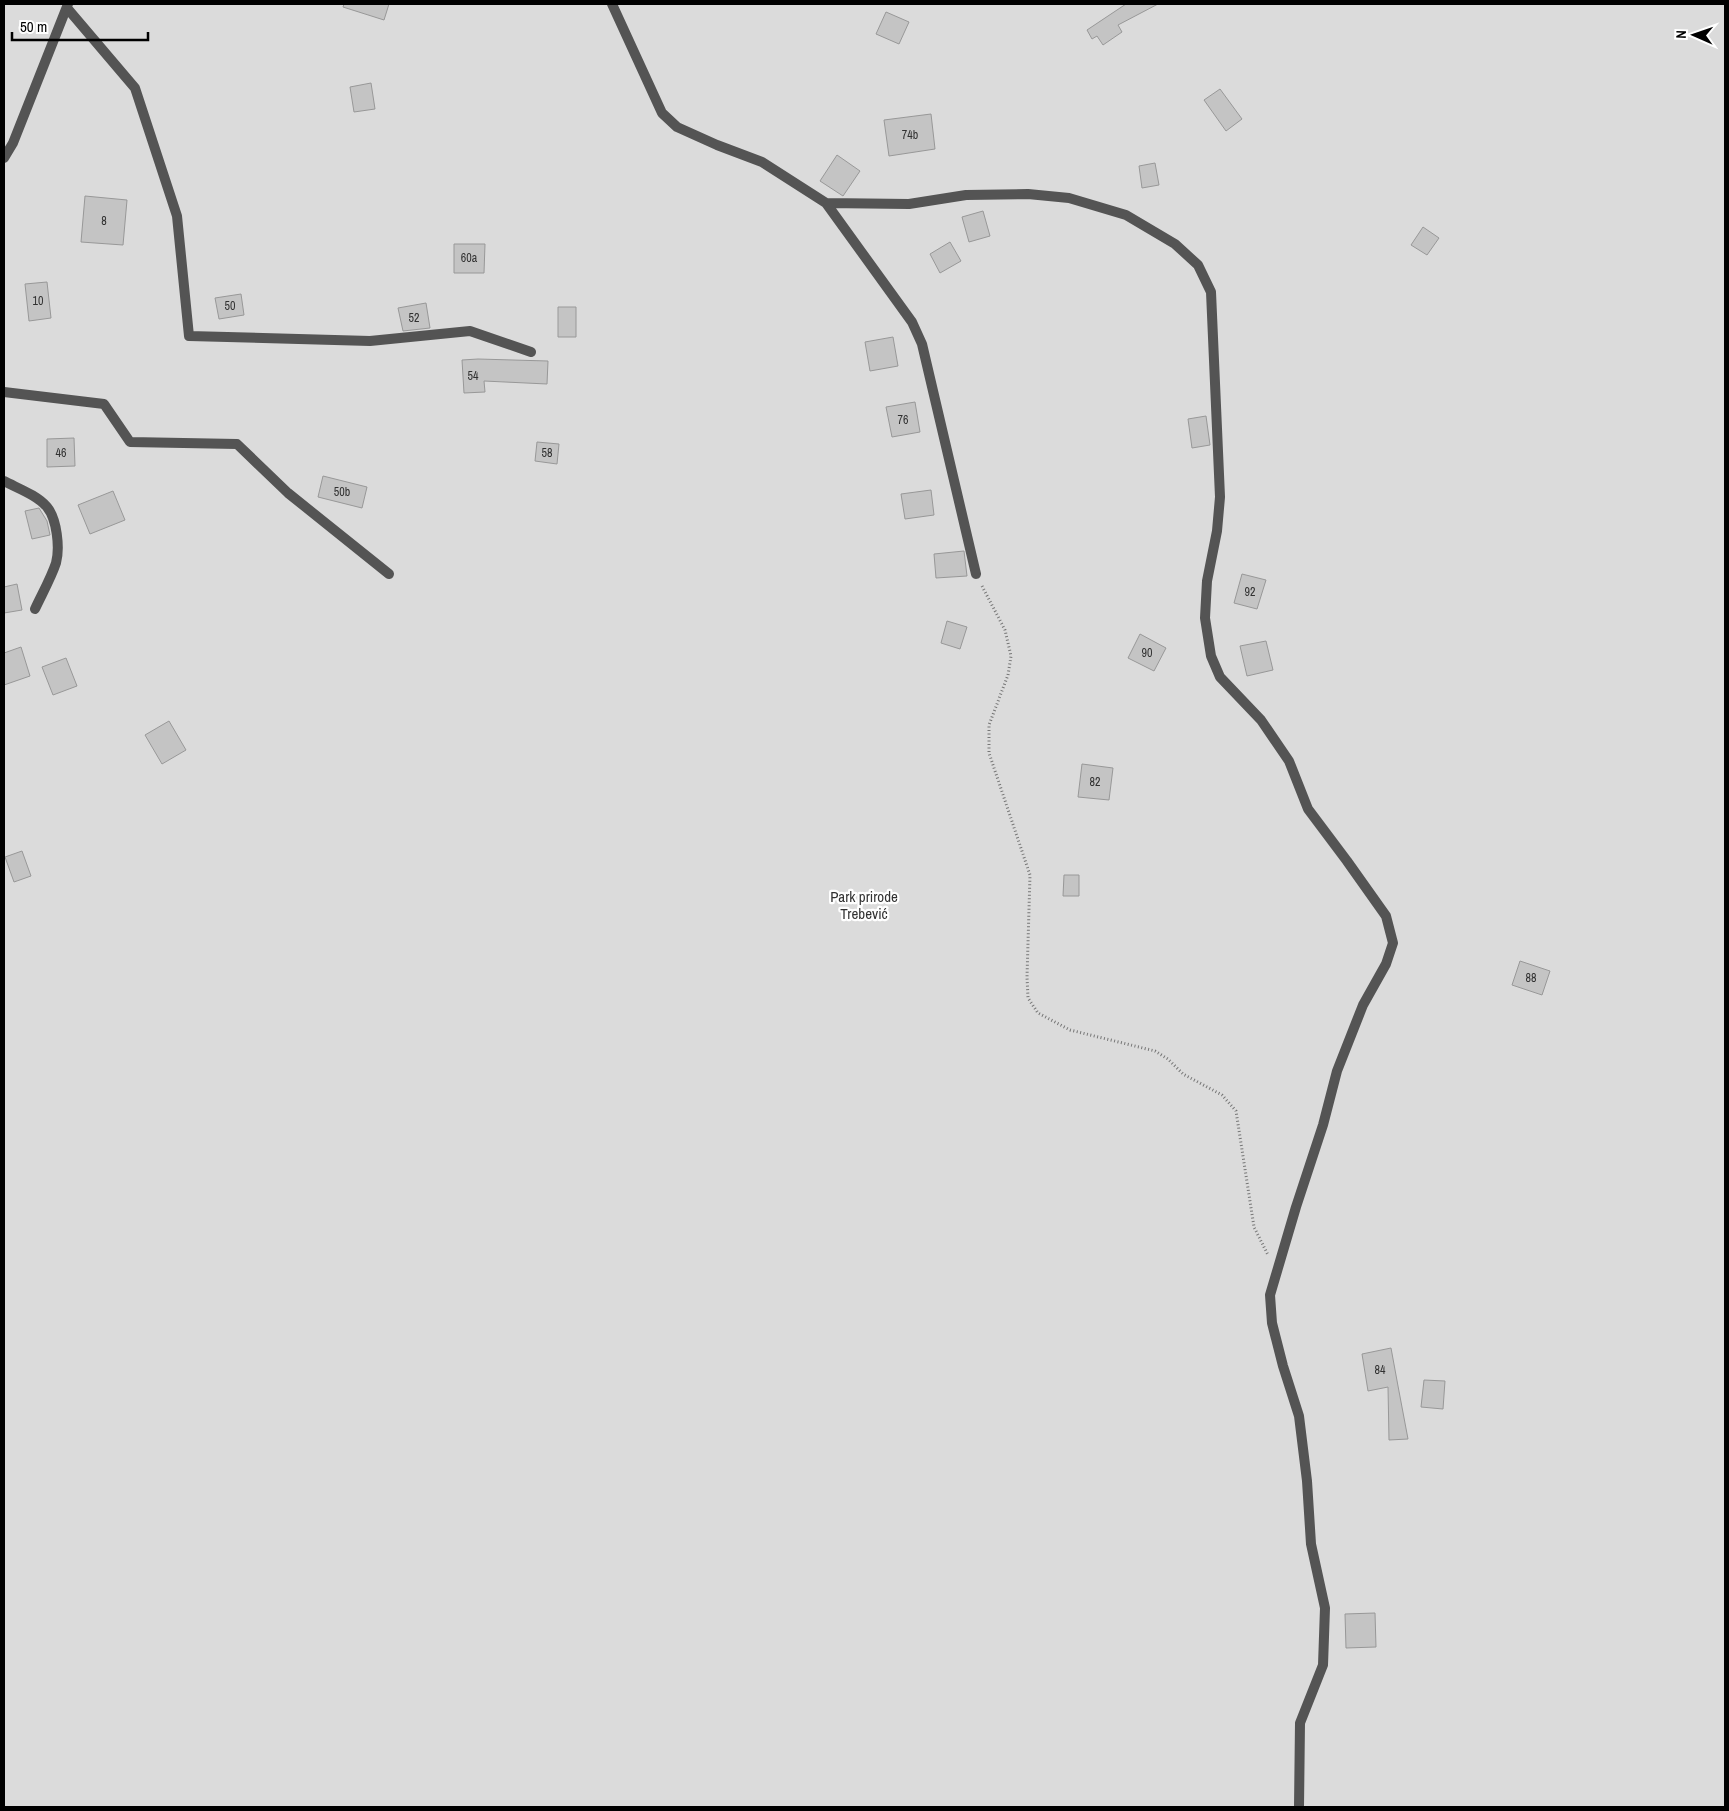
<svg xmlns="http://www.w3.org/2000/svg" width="1729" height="1811" viewBox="0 0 1729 1811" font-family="'Archivo Narrow',sans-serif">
<rect width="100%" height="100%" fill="#fff"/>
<path fill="#dbdbdb" d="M4,4h1721v1803h-1721z"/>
<path fill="#c4c4c4" stroke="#989898" d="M344,4h45l-5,16 -41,-13z
M1126,4h32l-40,21 4,7 -19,13 -6,-9 -5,3 -5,-9z
M886,12l23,10 -10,22 -23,-10z
M371,83l4,26 -21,3 -4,-25z
M1220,89l22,30 -16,12 -22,-31z
M931,114l4,35 -46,7 -5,-36z
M837,155l23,16 -17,25 -23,-15z
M1155,163l4,22 -17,3 -3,-22z
M85,196l42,4 -4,45 -42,-3z
M983,211l7,25 -21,6 -7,-25z
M1423,227l16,11 -12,17 -16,-10z
M950,242l11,19 -21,12 -10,-19z
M454,244h31l-1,29h-30z
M47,282l4,36 -22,3 -4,-37z
M241,294l3,21 -25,4 -4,-21z
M426,303l4,25 -27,3 -5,-23z
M558,307h18v30h-18z
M893,337l5,29 -28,5 -5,-29z
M478,359l70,2 -1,23 -63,-3 1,11 -21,1 -2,-33z
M915,402l5,30 -28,5 -6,-30z
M1206,416l4,29 -18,3 -4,-29z
M74,438l1,28 -28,1v-28z
M537,442l22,2 -2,20 -22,-3z
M323,476l44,11 -5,21 -44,-11z
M931,490l3,25 -29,4 -4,-25z
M113,491l12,29 -35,14 -12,-29z
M39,508l8,13 3,14 -18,4 -7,-28z
M964,551l3,25 -31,2 -2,-24z
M1242,574l24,6 -9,29 -23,-6z
M17,584l5,26 -18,3v-26z
M947,621l20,6 -7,22 -19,-6z
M1140,634l26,14 -12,23 -26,-13z
M1266,641l7,29 -26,6 -7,-30z
M21,647l9,29 -26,9v-32z
M66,658l11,28 -24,9 -11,-28z
M169,721l17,29 -24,14 -17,-29z
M1082,764l31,4 -4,32 -31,-3z
M22,851l9,25 -17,6 -9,-25z
M1064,875h15v21h-16z
M1520,961l30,10 -8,24 -30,-10z
M1391,1348l7,38 10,53 -19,1 -1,-53 -20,4 -6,-37z
M1424,1380l21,1 -2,28 -22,-2z
M1375,1613l1,34 -30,1 -1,-34z"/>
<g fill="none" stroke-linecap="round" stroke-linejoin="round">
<path stroke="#767676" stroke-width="3" stroke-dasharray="1 2.5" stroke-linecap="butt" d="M982,586l23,44 6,26 -3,19 -19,50v28l41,122 -3,102 1,21 10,15 32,17 85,21 13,8 15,15 39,21 14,16 18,116 14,28"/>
<path stroke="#545454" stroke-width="10" d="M612,4l50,109 15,14 40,18 45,17 64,41 83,1 57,-9 62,-1 41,4 57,17 49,29 23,21 13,27 9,205 -3,34 -10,50 -2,37 6,38 9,21 41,43 28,41 19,48 39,52 39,55 7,27 -7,21 -23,41 -26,66 -14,54 -27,82 -26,88 2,28 11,43 16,50 8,65 4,63 14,64 -2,57 -23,58 -1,84
M67,8l68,80 42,128 12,120 181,5 100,-10 61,21
M4,158l9,-15 55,-139
M826,203l86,119 10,22 54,230
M4,392l100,12 26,38 107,2 51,49 101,81
M4,481c13,7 33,14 43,26 10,12 13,41 9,56 -5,15 -14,31 -21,46"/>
</g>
<g text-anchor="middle" stroke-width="4.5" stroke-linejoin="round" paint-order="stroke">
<g font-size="12" fill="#313131">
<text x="910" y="139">74b</text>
<text x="104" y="225">8</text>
<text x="469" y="262">60a</text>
<text x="38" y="305">10</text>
<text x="230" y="310">50</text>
<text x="414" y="322">52</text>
<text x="473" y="380">54</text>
<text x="903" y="424">76</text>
<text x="61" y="457">46</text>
<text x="547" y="457">58</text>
<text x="342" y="496">50b</text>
<text x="1250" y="596">92</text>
<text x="1147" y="657">90</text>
<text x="1095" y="786">82</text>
<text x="1531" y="982">88</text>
<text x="1380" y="1374">84</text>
</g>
<g font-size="15" fill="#323232" stroke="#fff">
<text x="864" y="902">Park prirode<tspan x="864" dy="17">Trebević</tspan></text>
</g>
</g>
<rect width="1729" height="1811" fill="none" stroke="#000000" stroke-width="10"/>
<g transform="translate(1694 35) rotate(272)" stroke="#ffffff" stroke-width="4" paint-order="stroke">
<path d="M0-4L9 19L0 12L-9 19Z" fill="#000000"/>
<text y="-8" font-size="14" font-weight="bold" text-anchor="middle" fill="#000000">N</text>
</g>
<path d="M12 32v8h136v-8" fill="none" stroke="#000000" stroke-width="2.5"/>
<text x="20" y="32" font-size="15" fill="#000000" stroke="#ffffff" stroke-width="4" paint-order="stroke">50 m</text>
</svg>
